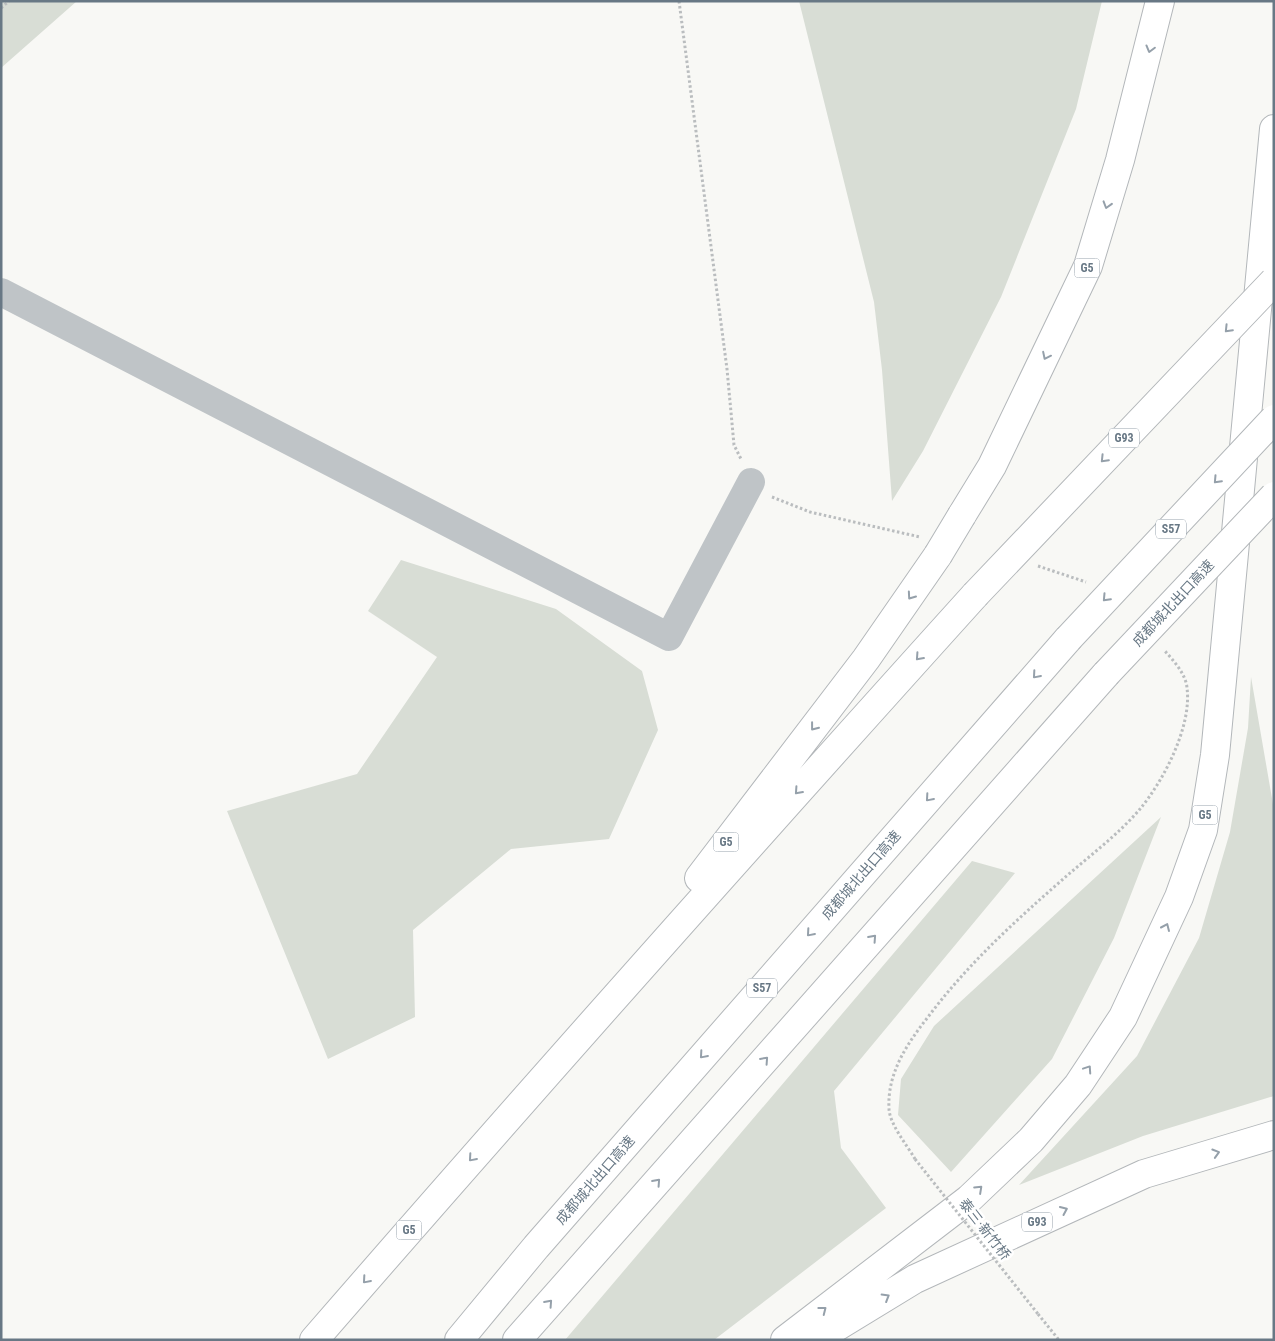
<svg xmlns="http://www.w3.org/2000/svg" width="1275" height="1341" viewBox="0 0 1275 1341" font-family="'Roboto Condensed','Noto Sans SC',sans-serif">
<rect width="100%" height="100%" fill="#f8f8f5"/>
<path fill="#d8ddd5" d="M1,1h76l-76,67z
M799,1h303l-26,108 -75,188 -78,154 -31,50 -10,-131 -8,-68z
M401,560l155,49 86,62 16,59 -49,109 -98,10 -98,81 2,87 -87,42 -101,-248 130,-37 80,-117 -69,-46z
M1251,677l23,133v286l-131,40 -124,49 118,-129 62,-118 31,-106 18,-104z
M1161,817l-47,121 -62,121 -101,113 -53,-57 3,-36 33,-53z
M972,861l43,12 -181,218 7,57 45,60 -172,132h-149z"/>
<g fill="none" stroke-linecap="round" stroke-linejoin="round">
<defs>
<path id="highway" d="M962,515l30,-49 96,-200 32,-106 40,-159
M699,878l167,-219 72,-104
M314,1340c218,-251 439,-499 661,-745
M459,1340l77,-93 532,-608
M517,1340l589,-666
M785,1340l184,-141 62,-59 47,-55 45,-68 56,-120 24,-67 12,-75 59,-626
M815,1340l100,-61 229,-105 130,-39"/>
</defs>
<use href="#highway" stroke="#b3b7ba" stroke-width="30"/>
<path stroke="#babdbf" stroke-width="3" stroke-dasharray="2.5 2.5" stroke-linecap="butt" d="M679,1l48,368 7,76 7,14
M1,8l8,-7
M772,497l38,15 110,25
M1038,566l48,16
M915,1159c-8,-14 -25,-34 -26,-50 -2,-36 18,-65 39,-92 39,-52 85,-94 134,-137 26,-23 56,-45 78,-71 24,-29 52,-83 47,-121 -1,-14 -14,-28 -23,-38
M1038,1314l21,26"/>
<path stroke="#bfc4c7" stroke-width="28" d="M1,292l668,345 82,-155"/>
<use href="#highway" stroke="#fff" stroke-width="28"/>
<defs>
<path id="highway-bridge" d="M938,555l24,-40
M975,595l299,-314
M1068,639l206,-220
M1106,674l168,-178"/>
</defs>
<use href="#highway-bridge" stroke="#b3b7ba" stroke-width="30" stroke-linecap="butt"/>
<path stroke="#babdbf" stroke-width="3" stroke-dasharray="2.5 2.5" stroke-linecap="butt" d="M915,1159l123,155"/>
<use href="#highway-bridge" stroke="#fff" stroke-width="28"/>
</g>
<defs><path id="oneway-chevron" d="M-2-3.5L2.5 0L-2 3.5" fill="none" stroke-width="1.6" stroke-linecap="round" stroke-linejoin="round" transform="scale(1.25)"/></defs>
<g stroke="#95a0aa">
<use href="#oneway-chevron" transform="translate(1150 49) rotate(105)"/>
<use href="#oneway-chevron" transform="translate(1107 205) rotate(107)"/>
<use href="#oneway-chevron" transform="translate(1228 329) rotate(134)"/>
<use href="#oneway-chevron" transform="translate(1046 356) rotate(116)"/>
<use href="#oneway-chevron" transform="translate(1104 459) rotate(134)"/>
<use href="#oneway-chevron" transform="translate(1217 480) rotate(133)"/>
<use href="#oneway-chevron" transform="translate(911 596) rotate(125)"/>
<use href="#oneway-chevron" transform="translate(1106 598) rotate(133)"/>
<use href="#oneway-chevron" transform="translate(919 657) rotate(132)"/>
<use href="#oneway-chevron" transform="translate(1036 675) rotate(131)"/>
<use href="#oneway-chevron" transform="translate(814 727) rotate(128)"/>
<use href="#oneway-chevron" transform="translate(798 791) rotate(132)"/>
<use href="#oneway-chevron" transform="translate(929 798) rotate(131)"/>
<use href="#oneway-chevron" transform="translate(1166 927) rotate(-66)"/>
<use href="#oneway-chevron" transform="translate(810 933) rotate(131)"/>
<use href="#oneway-chevron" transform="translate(873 938) rotate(-48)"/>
<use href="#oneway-chevron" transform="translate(703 1055) rotate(131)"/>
<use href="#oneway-chevron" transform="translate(765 1060) rotate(-48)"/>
<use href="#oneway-chevron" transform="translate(1088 1069) rotate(-56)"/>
<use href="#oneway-chevron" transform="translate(1216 1153) rotate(-17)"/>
<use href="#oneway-chevron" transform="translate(472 1158) rotate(131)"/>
<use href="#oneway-chevron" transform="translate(657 1182) rotate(-48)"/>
<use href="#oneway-chevron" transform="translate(979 1189) rotate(-43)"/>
<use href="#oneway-chevron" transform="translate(1064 1210) rotate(-24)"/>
<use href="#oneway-chevron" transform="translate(366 1280) rotate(131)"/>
<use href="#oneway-chevron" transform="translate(886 1297) rotate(-31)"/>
<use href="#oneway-chevron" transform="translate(549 1303) rotate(-48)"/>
<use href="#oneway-chevron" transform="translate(823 1310) rotate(-38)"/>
</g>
<g text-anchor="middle" stroke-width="5" stroke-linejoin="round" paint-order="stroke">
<g fill="#fff" stroke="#95a0aa" stroke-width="1">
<rect x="1074.5" y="258.5" width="25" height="19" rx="4"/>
<rect x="1109" y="428.5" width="30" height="19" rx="4"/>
<rect x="1156" y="519.5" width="30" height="19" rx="4"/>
<rect x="1192.5" y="805.5" width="25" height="19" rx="4"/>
<rect x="713.5" y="832.5" width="25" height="19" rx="4"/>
<rect x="747" y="978.5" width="30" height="19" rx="4"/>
<rect x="1022" y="1212.5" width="30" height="19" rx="4"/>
<rect x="396.5" y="1220.5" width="25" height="19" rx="4"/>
</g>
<g font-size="12" font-weight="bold" fill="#687885">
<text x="1087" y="272">G5</text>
<text x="1124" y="442">G93</text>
<text x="1171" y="533">S57</text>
<text x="1205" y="819">G5</text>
<text x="726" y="846">G5</text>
<text x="762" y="992">S57</text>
<text x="1037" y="1226">G93</text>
<text x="409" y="1234">G5</text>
</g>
<g font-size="14" fill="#687885" stroke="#fff">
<text transform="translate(1173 603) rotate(-47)" y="5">成都城北出口高速</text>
<text transform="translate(861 875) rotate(-49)" y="5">成都城北出口高速</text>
<text transform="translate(595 1180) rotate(-49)" y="5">成都城北出口高速</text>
<text transform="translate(985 1229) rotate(52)" y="5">泰三·新竹桥</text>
</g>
</g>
<rect width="1275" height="1341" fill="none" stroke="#687885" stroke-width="5"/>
</svg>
